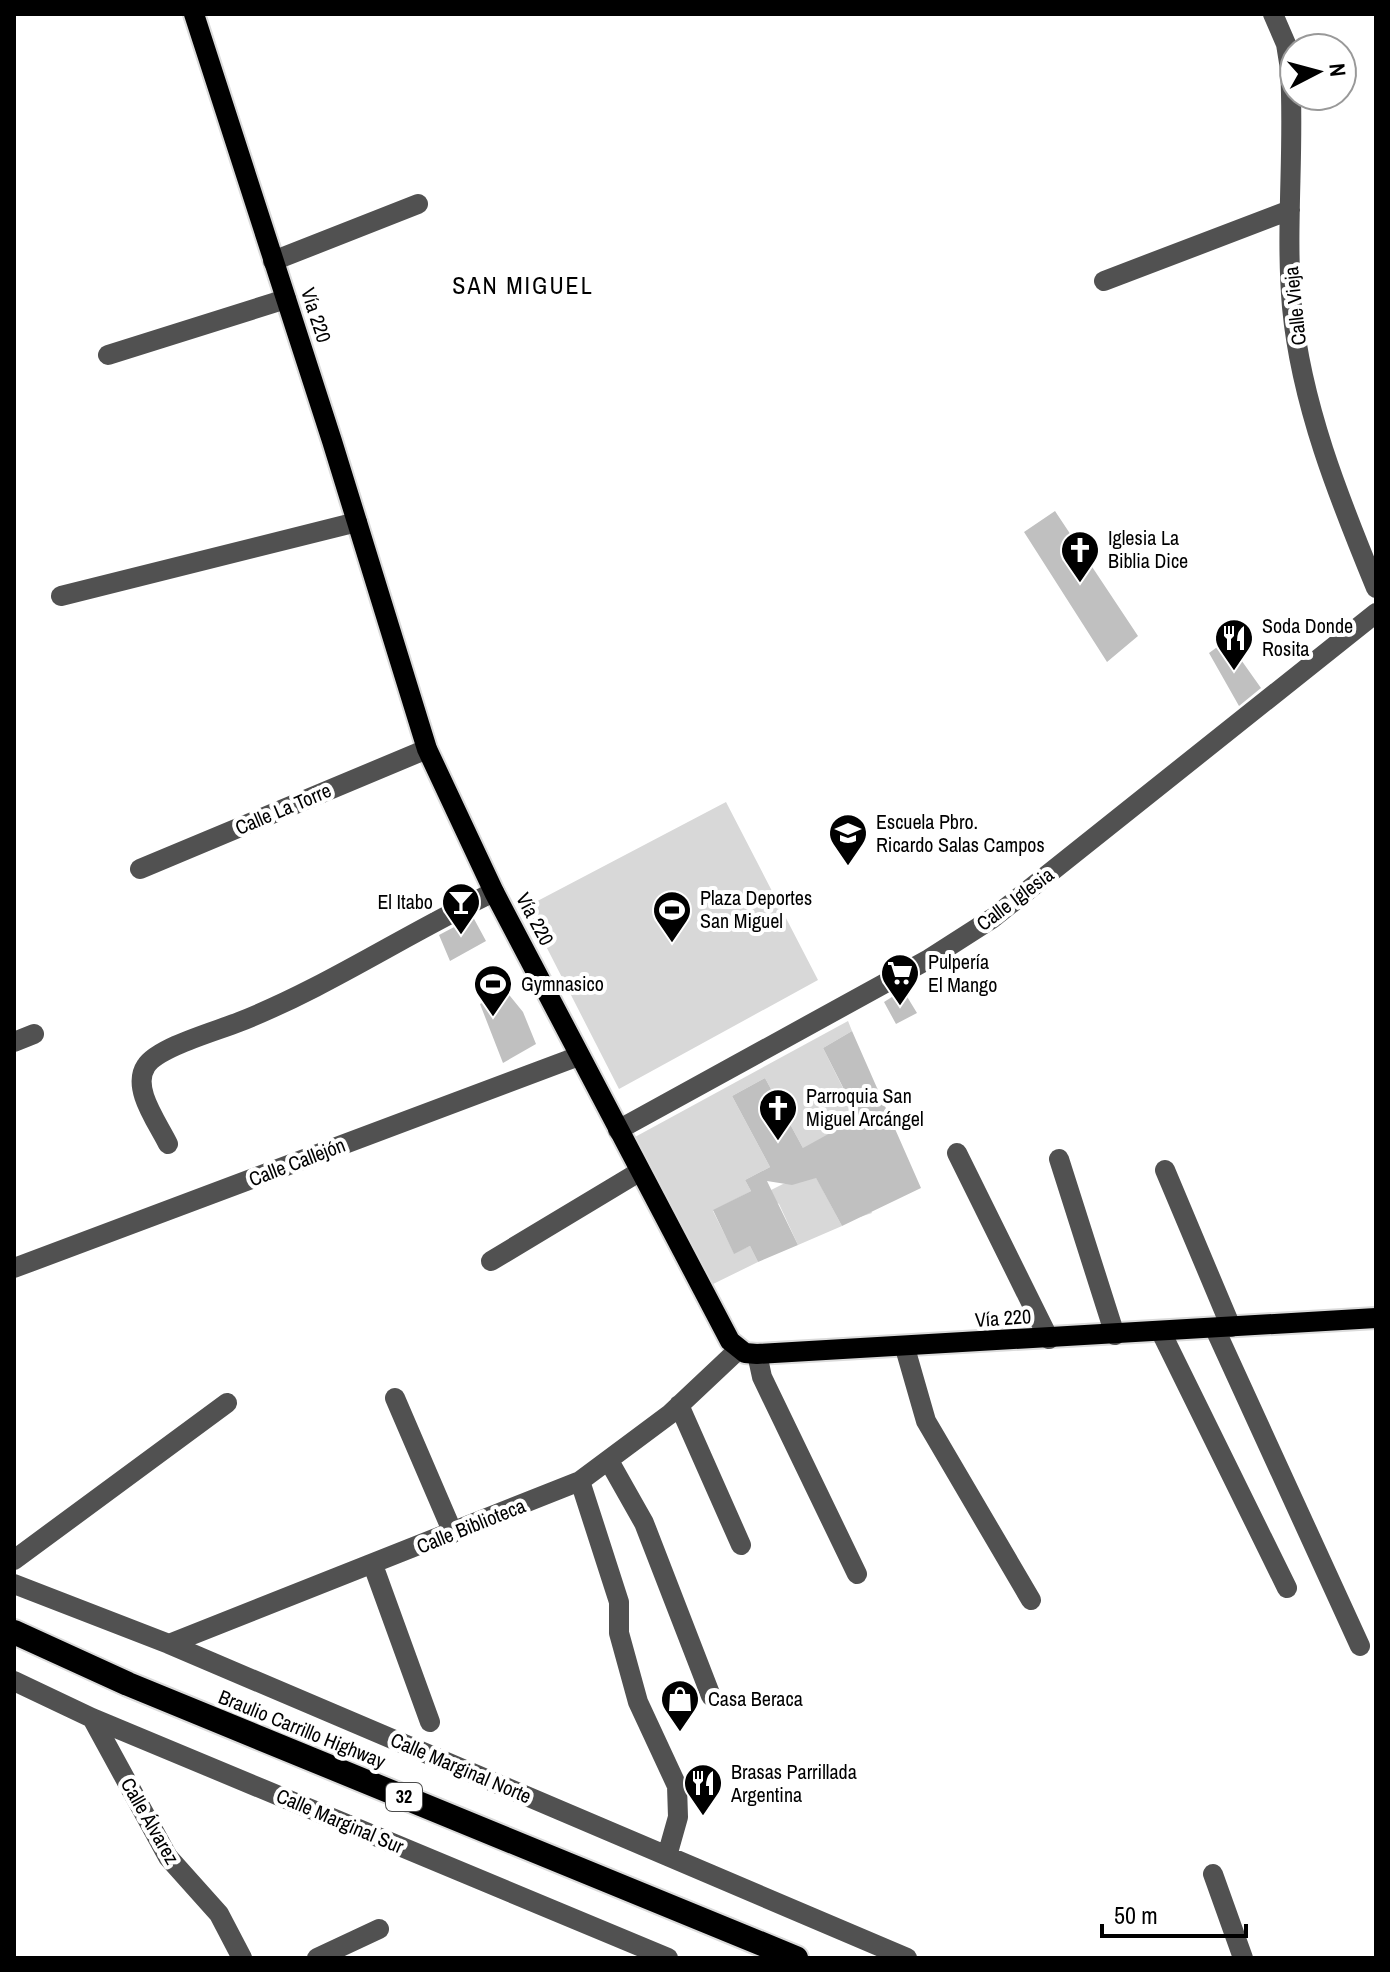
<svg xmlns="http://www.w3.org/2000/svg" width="1390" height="1972" viewBox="0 0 1390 1972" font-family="'Archivo Narrow',sans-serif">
<rect width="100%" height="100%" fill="#fff"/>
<path fill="#d8d8d8" d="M726,802l92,178 -199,109 -93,-182z
M848,1021l4,10 -29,17 26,52 28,-12 4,11 -51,29 42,85 -12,4 -31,-59 -26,-10 -38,-70 -33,18 38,71 -25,13 6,11 -38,20 21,42 16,-7 8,16 -49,24 -74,-149z
M811,1168l31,58 -44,19 -19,-41 -16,-10 20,-10 18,-2z"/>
<path fill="#c0c0c0" d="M1055,511l83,125 -31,26 -83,-130z
M1227,640l34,48 -22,18 -30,-53z
M473,917l13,24 -36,20 -11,-26z
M903,990l14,23 -21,11 -12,-22z
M506,991l17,21 13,32 -33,19 -23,-59z
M852,1031l69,157 -79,38 -26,-48 -24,7 -25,-4 31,64 -40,17 -8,-16 -16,8 -21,-44 38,-19 -6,-11 25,-13 -38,-71 33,-18 38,70 29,-16 -3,-5 27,-14 -33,-65z"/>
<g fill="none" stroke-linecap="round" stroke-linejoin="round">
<defs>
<path id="major" d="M194,14l138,427 95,308 67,143 236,449 15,12 12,1 619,-36"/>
<path id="highway" d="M14,1632l114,52 668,274"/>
</defs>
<use href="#major" stroke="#dbdbdb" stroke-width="24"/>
<use href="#highway" stroke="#dbdbdb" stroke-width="28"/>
<path stroke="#515151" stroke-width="20" d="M1273,14l13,30 4,25c5,79 -5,159 2,238 9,97 47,191 84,281
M273,261l145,-57
M1104,281l186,-71
M108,355l178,-56
M61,596l296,-74
M140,869l287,-120
M14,1042l20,-8
M618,1130l311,-171 64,-41 383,-305
M168,1144c-10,-21 -37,-56 -22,-78 12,-19 71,-35 93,-44 89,-35 168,-89 255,-130
M957,1153l92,186
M1059,1159l56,176
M1165,1170l66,157
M491,1261l148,-89
M14,1268l565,-212
M1215,1329l145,317
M1161,1332l126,256
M905,1348l21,73 105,179
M757,1354l5,23 95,197
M395,1398l58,135
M679,1405l62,140
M609,1461l35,62 67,173
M580,1481l39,121v31l19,69 39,84 1,31 -11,39
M14,1560l213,-157
M373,1565l57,157
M14,1584l155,60 738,314
M169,1644l411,-163 90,-67 68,-64
M14,1681l78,37 576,240
M92,1718l76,139 51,57 23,44
M1213,1874l30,84
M317,1958l62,-29"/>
<use href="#major" stroke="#000" stroke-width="20"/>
<use href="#highway" stroke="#000" stroke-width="24"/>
</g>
<defs>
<symbol id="church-pin" viewBox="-11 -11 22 30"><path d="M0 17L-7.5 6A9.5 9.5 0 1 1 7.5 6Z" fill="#000" stroke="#fff"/><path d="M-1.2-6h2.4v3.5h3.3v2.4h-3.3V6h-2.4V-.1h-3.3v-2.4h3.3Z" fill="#fff"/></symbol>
<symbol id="restaurant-pin" viewBox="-11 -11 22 30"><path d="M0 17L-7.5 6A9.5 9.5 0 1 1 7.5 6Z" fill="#000" stroke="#fff"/><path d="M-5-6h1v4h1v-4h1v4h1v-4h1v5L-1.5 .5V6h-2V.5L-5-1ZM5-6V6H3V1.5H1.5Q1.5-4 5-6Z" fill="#fff"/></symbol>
<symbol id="school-pin" viewBox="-11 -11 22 30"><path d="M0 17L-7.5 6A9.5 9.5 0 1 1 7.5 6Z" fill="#000" stroke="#fff"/><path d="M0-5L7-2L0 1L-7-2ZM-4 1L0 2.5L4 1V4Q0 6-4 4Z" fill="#fff"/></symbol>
<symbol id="bar-pin" viewBox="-11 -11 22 30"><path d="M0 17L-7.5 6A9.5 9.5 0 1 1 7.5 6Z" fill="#000" stroke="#fff"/><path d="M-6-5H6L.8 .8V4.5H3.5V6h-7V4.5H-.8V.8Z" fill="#fff"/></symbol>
<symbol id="stadium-pin" viewBox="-11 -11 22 30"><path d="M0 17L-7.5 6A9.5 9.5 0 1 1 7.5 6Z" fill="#000" stroke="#fff"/><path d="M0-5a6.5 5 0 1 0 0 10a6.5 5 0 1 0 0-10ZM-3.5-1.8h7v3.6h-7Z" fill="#fff"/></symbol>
<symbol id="supermarket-pin" viewBox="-11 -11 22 30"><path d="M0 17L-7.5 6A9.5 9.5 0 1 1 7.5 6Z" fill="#000" stroke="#fff"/><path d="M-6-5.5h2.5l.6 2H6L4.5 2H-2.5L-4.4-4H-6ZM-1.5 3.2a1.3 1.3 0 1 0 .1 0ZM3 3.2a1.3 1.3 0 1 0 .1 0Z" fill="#fff"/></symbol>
<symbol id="shop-pin" viewBox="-11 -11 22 30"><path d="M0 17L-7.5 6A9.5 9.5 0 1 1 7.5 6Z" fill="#000" stroke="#fff"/><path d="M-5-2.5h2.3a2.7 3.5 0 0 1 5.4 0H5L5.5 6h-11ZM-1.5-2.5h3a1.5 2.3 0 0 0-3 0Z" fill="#fff"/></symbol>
</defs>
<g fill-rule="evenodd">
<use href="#church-pin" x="1058" y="528" width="44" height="60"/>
<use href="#restaurant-pin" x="1212" y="616" width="44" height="60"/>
<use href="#school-pin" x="826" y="811" width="44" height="60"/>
<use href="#bar-pin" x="439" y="880" width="44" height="60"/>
<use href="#stadium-pin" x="650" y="888" width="44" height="60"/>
<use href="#supermarket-pin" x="878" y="951" width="44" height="60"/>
<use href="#stadium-pin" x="471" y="962" width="44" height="60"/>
<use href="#church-pin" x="756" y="1086" width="44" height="60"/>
<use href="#shop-pin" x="658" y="1677" width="44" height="60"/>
<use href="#restaurant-pin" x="681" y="1761" width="44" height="60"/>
</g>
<g text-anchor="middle" stroke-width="8" stroke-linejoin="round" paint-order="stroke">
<rect fill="#fff" stroke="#4c4c4c" stroke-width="2" x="386" y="1783" width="36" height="28" rx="6"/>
<g font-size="18" font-weight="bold" fill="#000">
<text x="404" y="1803">32</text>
</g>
<g font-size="20" fill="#000" stroke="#fff">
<text transform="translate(1295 306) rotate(-96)" y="7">Calle Vieja</text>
<text transform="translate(316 315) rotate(72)" y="7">Vía 220</text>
<text transform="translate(283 809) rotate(-23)" y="7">Calle La Torre</text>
<text transform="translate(1015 899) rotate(-37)" y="7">Calle Iglesia</text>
<text transform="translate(535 919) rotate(62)" y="7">Vía 220</text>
<text transform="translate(297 1162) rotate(-21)" y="7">Calle Callejón</text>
<text transform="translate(1003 1318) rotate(-4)" y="7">Vía 220</text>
<text transform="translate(471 1526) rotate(-22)" y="7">Calle Biblioteca</text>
<text transform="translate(302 1729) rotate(22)" y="7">Braulio Carrillo Highway</text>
<text transform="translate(461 1768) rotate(23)" y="7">Calle Marginal Norte</text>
<text transform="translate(150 1821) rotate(60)" y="7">Calle Álvarez</text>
<text transform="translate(340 1821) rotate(23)" y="7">Calle Marginal Sur</text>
</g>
<g font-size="20" fill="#000" stroke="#fff" text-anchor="start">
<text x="1108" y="545">Iglesia La<tspan x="1108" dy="23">Biblia Dice</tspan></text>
<text x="1262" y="633">Soda Donde<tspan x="1262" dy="23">Rosita</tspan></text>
<text x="876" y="829">Escuela Pbro.<tspan x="876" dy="23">Ricardo Salas Campos</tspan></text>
<text x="700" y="905">Plaza Deportes<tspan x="700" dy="23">San Miguel</tspan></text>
<text x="433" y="909" text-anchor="end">El Itabo</text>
<text x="928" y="969">Pulpería<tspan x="928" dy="23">El Mango</tspan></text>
<text x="521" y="991">Gymnasico</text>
<text x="806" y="1103">Parroquia San<tspan x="806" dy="23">Miguel Arcángel</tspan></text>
<text x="708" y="1706">Casa Beraca</text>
<text x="731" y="1779">Brasas Parrillada<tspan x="731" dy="23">Argentina</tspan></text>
</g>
<g font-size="24" letter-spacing="2" fill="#000" stroke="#fff">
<text x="523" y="294">SAN MIGUEL</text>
</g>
</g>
<rect width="1390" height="1972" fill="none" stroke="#000000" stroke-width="32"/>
<g transform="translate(1318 72) rotate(84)"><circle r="38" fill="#ffffff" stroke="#999999" stroke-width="2"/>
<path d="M0-6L14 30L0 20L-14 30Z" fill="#000000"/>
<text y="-12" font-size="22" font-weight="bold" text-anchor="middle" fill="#000000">N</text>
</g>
<path d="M1102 1924v12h144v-12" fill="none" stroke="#000000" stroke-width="4"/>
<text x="1114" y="1924" font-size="24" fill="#000000" stroke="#ffffff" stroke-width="6" paint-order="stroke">50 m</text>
</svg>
